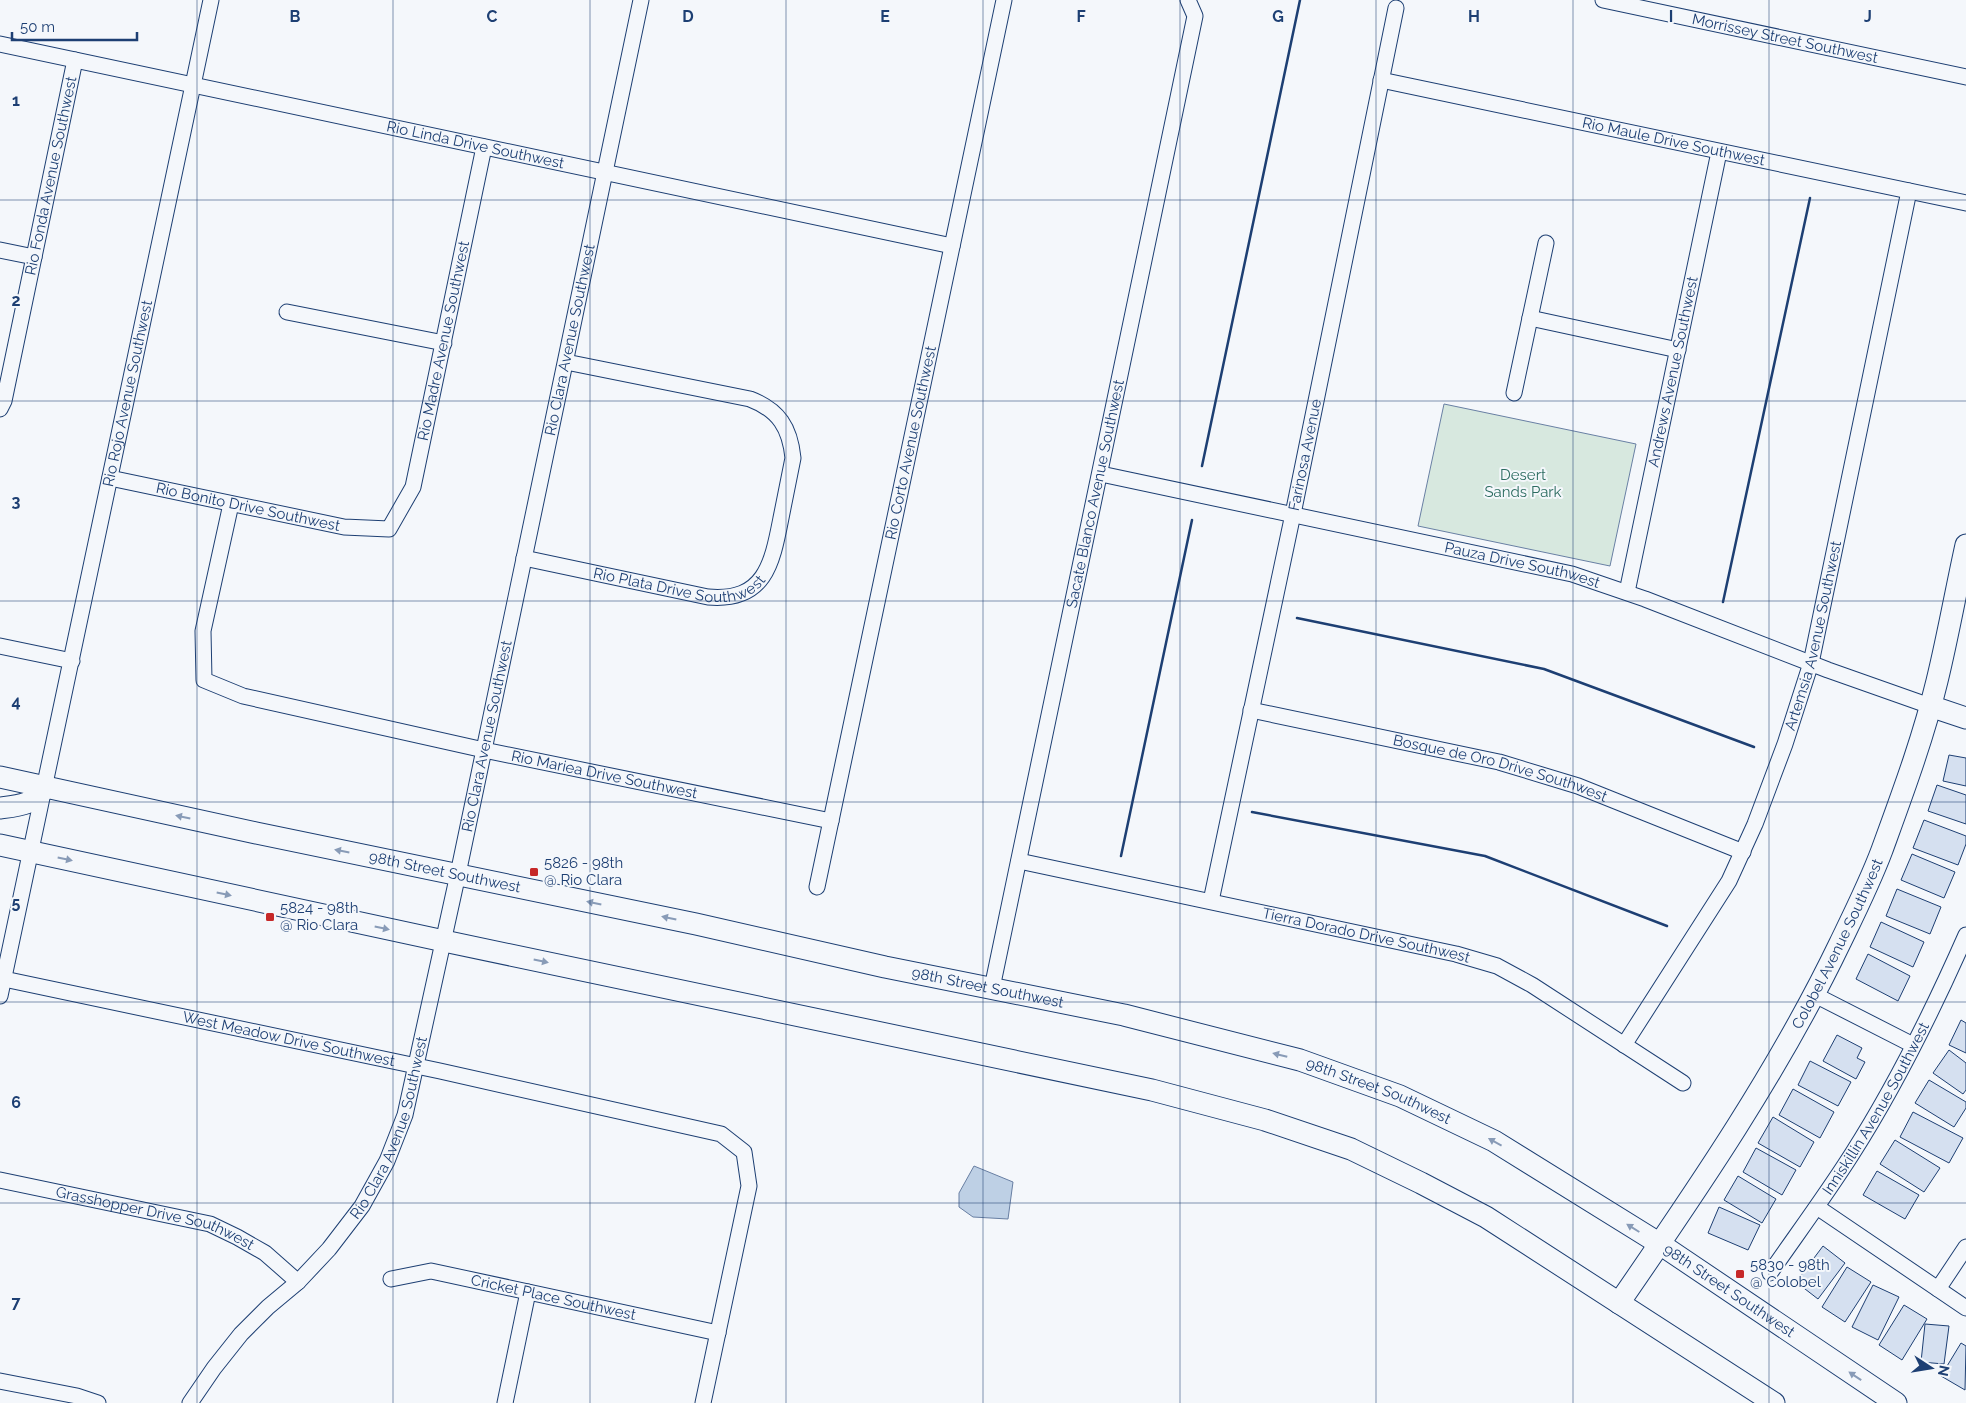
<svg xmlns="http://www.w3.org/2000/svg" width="1966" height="1403" viewBox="0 0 1966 1403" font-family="Raleway,sans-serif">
<rect width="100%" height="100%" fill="#f4f7fb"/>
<path fill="#d7e8df" stroke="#687fa3" d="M1444,404l192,40 -26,122 -192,-40z"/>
<path fill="#bed0e5" stroke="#687fa3" d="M974,1166l39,16 -5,37 -35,-2 -14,-10v-14z"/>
<path fill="#d5e0f0" stroke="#1d3f73" d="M1949,755l17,3v28l-23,-5z
M1937,785l29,10v29l-38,-13z
M1924,820l42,16v8l-8,21 -45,-17z
M1912,854l43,18 -11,26 -43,-18z
M1897,889l44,18 -11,27 -44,-18z
M1881,922l43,20 -11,25 -43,-20z
M1868,954l42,22 -12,25 -42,-22z
M1961,1020l5,3v30l-17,-8z
M1837,1035l25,13 -5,10 8,4 -9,17 -33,-18z
M1949,1050l17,13v27l-3,4 -30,-21z
M1810,1061l41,21 -13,24 -40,-21z
M1929,1080l37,22v6l-12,19 -39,-24z
M1793,1089l41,23 -14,26 -41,-23z
M1913,1112l50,26 -14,25 -49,-26z
M1773,1117l41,25 -14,25 -42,-24z
M1895,1140l45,28 -16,24 -44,-28z
M1756,1148l40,22 -14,25 -39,-23z
M1877,1171l42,24 -14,24 -42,-24z
M1738,1176l38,23 -14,24 -38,-23z
M1719,1207l41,18 -12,25 -40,-17z
M1823,1246l22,17 -27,36 -22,-17z
M1847,1267l24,15 -26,40 -23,-15z
M1873,1285l26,12 -21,43 -26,-13z
M1904,1305l23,14 -25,41 -23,-15z
M1925,1324l24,2 -5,38 -23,-2z
M1961,1343l5,3 -1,44 -24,-14z"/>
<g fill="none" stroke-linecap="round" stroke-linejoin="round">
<defs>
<g id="street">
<path id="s1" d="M1603,0l363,77"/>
<path id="s2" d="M0,44l952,202"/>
<path id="s3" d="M1381,80l585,123"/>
<path d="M0,250l34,7"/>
<path d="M287,312l157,31"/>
<path d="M1530,318l148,32"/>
<path d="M1514,393l32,-150"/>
<path id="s4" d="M0,409l4,-8 71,-341"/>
<path id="s5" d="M1101,474l471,100 73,25 183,71 102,36"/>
<path id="s6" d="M110,478l234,49 45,2 24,-42 71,-340"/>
<path id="s7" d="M231,504l-28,127 1,49 39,16 241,54 347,71"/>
<path id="s8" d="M524,558l184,39c57,5 64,-33 73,-79 4,-20 8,-40 12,-60 -3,-30 -14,-48 -43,-59l-184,-37"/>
<path id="s9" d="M1627,592l92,-440"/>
<path d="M0,646l72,15"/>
<path id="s10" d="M1251,710l248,52 79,24 165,66"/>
<path id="s11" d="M1019,861l437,93 41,12 35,19 151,98"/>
<path id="s12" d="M817,887l187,-887"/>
<path id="s13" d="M1211,901l82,-387 103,-506"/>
<path id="s14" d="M4,979l436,92 281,63 23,18 5,34 -46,217"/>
<path id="s15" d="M992,988l203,-972 -7,-16"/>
<path d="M1815,995l98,50"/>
<path id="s16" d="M0,996l211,-996"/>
<path id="s17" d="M1624,1045l105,-164 26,-57 30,-80 26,-81 98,-472"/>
<path id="s18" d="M0,1180l210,44 27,13 28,16 33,29"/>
<path d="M1817,1207l149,101"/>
<path id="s19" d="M1770,1273c27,-39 56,-78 82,-119 44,-69 81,-144 114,-219"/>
<path id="s20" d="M391,1279l40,-8 287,62"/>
<path d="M1938,1289l28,-42"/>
<path d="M0,1381l77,15 21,7"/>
<path id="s21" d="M190,1403l24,-35 27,-34 27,-27 30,-25 31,-33 33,-43 25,-45 18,-46 53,-241 183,-874"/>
<path d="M505,1403l23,-111"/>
</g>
<g id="secondary">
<path d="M1930,706l36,12"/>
<path id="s22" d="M0,777l256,56 440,91 189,43 239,48 176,45 100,36 94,45 166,103 236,159"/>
<path d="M0,808c24,-3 30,-3 46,-21"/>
<path d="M0,845l444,96 708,149 113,30 86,29 70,34 65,34 288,186"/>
<path id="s23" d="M1619,1303c80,-116 160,-233 221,-360 15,-31 30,-61 42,-93 20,-55 41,-111 55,-169 11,-45 19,-91 29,-136"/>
</g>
</defs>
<use href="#street" stroke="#1d3f73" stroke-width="17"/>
<use href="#secondary" stroke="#1d3f73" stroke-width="23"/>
<use href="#street" stroke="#f4f7fb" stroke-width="15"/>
<use href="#secondary" stroke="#f4f7fb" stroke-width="21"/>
<path stroke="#1d3f73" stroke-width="2.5" d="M1202,466l98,-466
M1723,602l87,-404
M1297,618l247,51 210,78
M1252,812l233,44 182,70
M1121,856l71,-336"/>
</g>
<defs><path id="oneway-solid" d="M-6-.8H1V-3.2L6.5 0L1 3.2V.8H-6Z" transform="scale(1.25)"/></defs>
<g fill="#889bb7">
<use href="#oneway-solid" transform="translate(183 817) rotate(-168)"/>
<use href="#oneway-solid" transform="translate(342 851) rotate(-169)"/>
<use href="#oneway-solid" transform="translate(65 859) rotate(12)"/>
<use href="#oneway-solid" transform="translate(224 894) rotate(12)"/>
<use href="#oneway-solid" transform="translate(594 903) rotate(-168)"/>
<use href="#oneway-solid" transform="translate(669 918) rotate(-168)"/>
<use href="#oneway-solid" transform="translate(382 928) rotate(12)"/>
<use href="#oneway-solid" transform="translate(541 961) rotate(12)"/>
<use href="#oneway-solid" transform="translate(1280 1055) rotate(-166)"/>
<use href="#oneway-solid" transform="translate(1495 1142) rotate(-151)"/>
<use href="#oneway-solid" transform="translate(1633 1228) rotate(-148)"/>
<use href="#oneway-solid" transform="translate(1855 1376) rotate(-146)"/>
</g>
<path fill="none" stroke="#1d3f73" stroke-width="1" stroke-opacity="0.55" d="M197,0v1403M393,0v1403M590,0v1403M786,0v1403M983,0v1403M1180,0v1403M1376,0v1403M1573,0v1403M1769,0v1403M0,200h1966M0,401h1966M0,601h1966M0,802h1966M0,1002h1966M0,1203h1966"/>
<g fill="#c62828" stroke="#f4f7fb" stroke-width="2">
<rect x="529" y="867" width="10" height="10" rx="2.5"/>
<rect x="265" y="912" width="10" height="10" rx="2.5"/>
<rect x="1735" y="1269" width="10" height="10" rx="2.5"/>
</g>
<g text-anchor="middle" stroke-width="4" stroke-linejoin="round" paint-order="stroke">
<g font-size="15" fill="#1d3f73" stroke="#f4f7fb">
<text dy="5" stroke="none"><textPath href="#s1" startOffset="186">Morrissey Street Southwest</textPath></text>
<text dy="5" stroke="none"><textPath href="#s3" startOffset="299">Rio Maule Drive Southwest</textPath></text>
<text dy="5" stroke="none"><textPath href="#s2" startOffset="486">Rio Linda Drive Southwest</textPath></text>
<text dy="5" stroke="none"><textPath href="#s4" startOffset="239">Rio Fonda Avenue Southwest</textPath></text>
<text dy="5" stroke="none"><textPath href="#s21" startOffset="1156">Rio Clara Avenue Southwest</textPath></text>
<text dy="5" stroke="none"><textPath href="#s6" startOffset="482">Rio Madre Avenue Southwest</textPath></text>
<text dy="5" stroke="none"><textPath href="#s9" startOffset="225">Andrews Avenue Southwest</textPath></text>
<text dy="5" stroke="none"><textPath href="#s16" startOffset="616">Rio Rojo Avenue Southwest</textPath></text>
<text dy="5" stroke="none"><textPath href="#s12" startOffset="454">Rio Corto Avenue Southwest</textPath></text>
<text dy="5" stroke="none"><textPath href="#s13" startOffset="456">Farinosa Avenue</textPath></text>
<text dy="5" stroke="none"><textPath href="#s15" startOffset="505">Sacate Blanco Avenue Southwest</textPath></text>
<text dy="5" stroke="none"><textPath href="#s6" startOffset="141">Rio Bonito Drive Southwest</textPath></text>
<text dy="5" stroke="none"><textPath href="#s5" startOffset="431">Pauza Drive Southwest</textPath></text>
<text dy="5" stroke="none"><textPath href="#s8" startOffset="160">Rio Plata Drive Southwest</textPath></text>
<text dy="5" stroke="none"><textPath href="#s17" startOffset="455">Artemsia Avenue Southwest</textPath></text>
<text dy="5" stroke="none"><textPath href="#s21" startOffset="751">Rio Clara Avenue Southwest</textPath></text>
<text dy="5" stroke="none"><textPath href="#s10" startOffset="256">Bosque de Oro Drive Southwest</textPath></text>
<text dy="5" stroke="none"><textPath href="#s7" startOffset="591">Rio Mariea Drive Southwest</textPath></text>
<text dy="5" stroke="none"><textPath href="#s22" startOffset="455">98th Street Southwest</textPath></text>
<text dy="5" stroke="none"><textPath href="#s11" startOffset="355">Tierra Dorado Drive Southwest</textPath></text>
<text dy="5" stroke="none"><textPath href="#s23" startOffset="421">Colobel Avenue Southwest</textPath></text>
<text dy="5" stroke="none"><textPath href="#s22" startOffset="1010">98th Street Southwest</textPath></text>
<text dy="5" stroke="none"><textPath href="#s14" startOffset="291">West Meadow Drive Southwest</textPath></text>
<text dy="5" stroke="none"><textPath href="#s22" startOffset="1415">98th Street Southwest</textPath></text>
<text dy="5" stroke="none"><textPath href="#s19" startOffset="196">Inniskillin Avenue Southwest</textPath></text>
<text dy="5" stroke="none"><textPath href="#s21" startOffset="346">Rio Clara Avenue Southwest</textPath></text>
<text dy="5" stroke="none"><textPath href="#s18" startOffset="160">Grasshopper Drive Southwest</textPath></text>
<text dy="5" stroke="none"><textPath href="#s22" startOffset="1820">98th Street Southwest</textPath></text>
<text dy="5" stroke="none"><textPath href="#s20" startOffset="166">Cricket Place Southwest</textPath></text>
</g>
<g font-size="15" fill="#2c6c60" stroke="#f4f7fb">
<text x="1523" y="480">Desert<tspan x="1523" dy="17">Sands Park</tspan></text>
</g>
<g font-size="15" fill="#1d3f73" stroke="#f4f7fb" text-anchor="start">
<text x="544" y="868">5826 - 98th<tspan x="544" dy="17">@ Rio Clara</tspan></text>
<text x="280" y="913">5824 - 98th<tspan x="280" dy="17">@ Rio Clara</tspan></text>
<text x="1750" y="1270">5830 - 98th<tspan x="1750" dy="17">@ Colobel</tspan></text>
</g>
</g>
<g font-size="16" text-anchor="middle" font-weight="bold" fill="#1d3f73" stroke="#f4f7fb" stroke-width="4" stroke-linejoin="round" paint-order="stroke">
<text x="295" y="22">B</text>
<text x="492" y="22">C</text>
<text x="688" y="22">D</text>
<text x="885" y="22">E</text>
<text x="1081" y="22">F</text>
<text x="1278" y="22">G</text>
<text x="1474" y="22">H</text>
<text x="1671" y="22">I</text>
<text x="1868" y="22">J</text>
<text x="16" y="106">1</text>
<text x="16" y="306">2</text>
<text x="16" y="507">3</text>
<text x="16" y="707">4</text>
<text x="16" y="908">5</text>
<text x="16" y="1108">6</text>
<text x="16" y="1308">7</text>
</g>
<g transform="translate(1931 1368) rotate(102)" stroke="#f4f7fb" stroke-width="4" paint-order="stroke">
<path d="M0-4L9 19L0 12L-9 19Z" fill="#1d3f73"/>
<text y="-8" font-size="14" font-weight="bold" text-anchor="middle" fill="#1d3f73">N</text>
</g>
<path d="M12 32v8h125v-8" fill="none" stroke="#1d3f73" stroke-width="2.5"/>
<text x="20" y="32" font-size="15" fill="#1d3f73" stroke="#f4f7fb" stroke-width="4" paint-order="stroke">50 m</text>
</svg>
